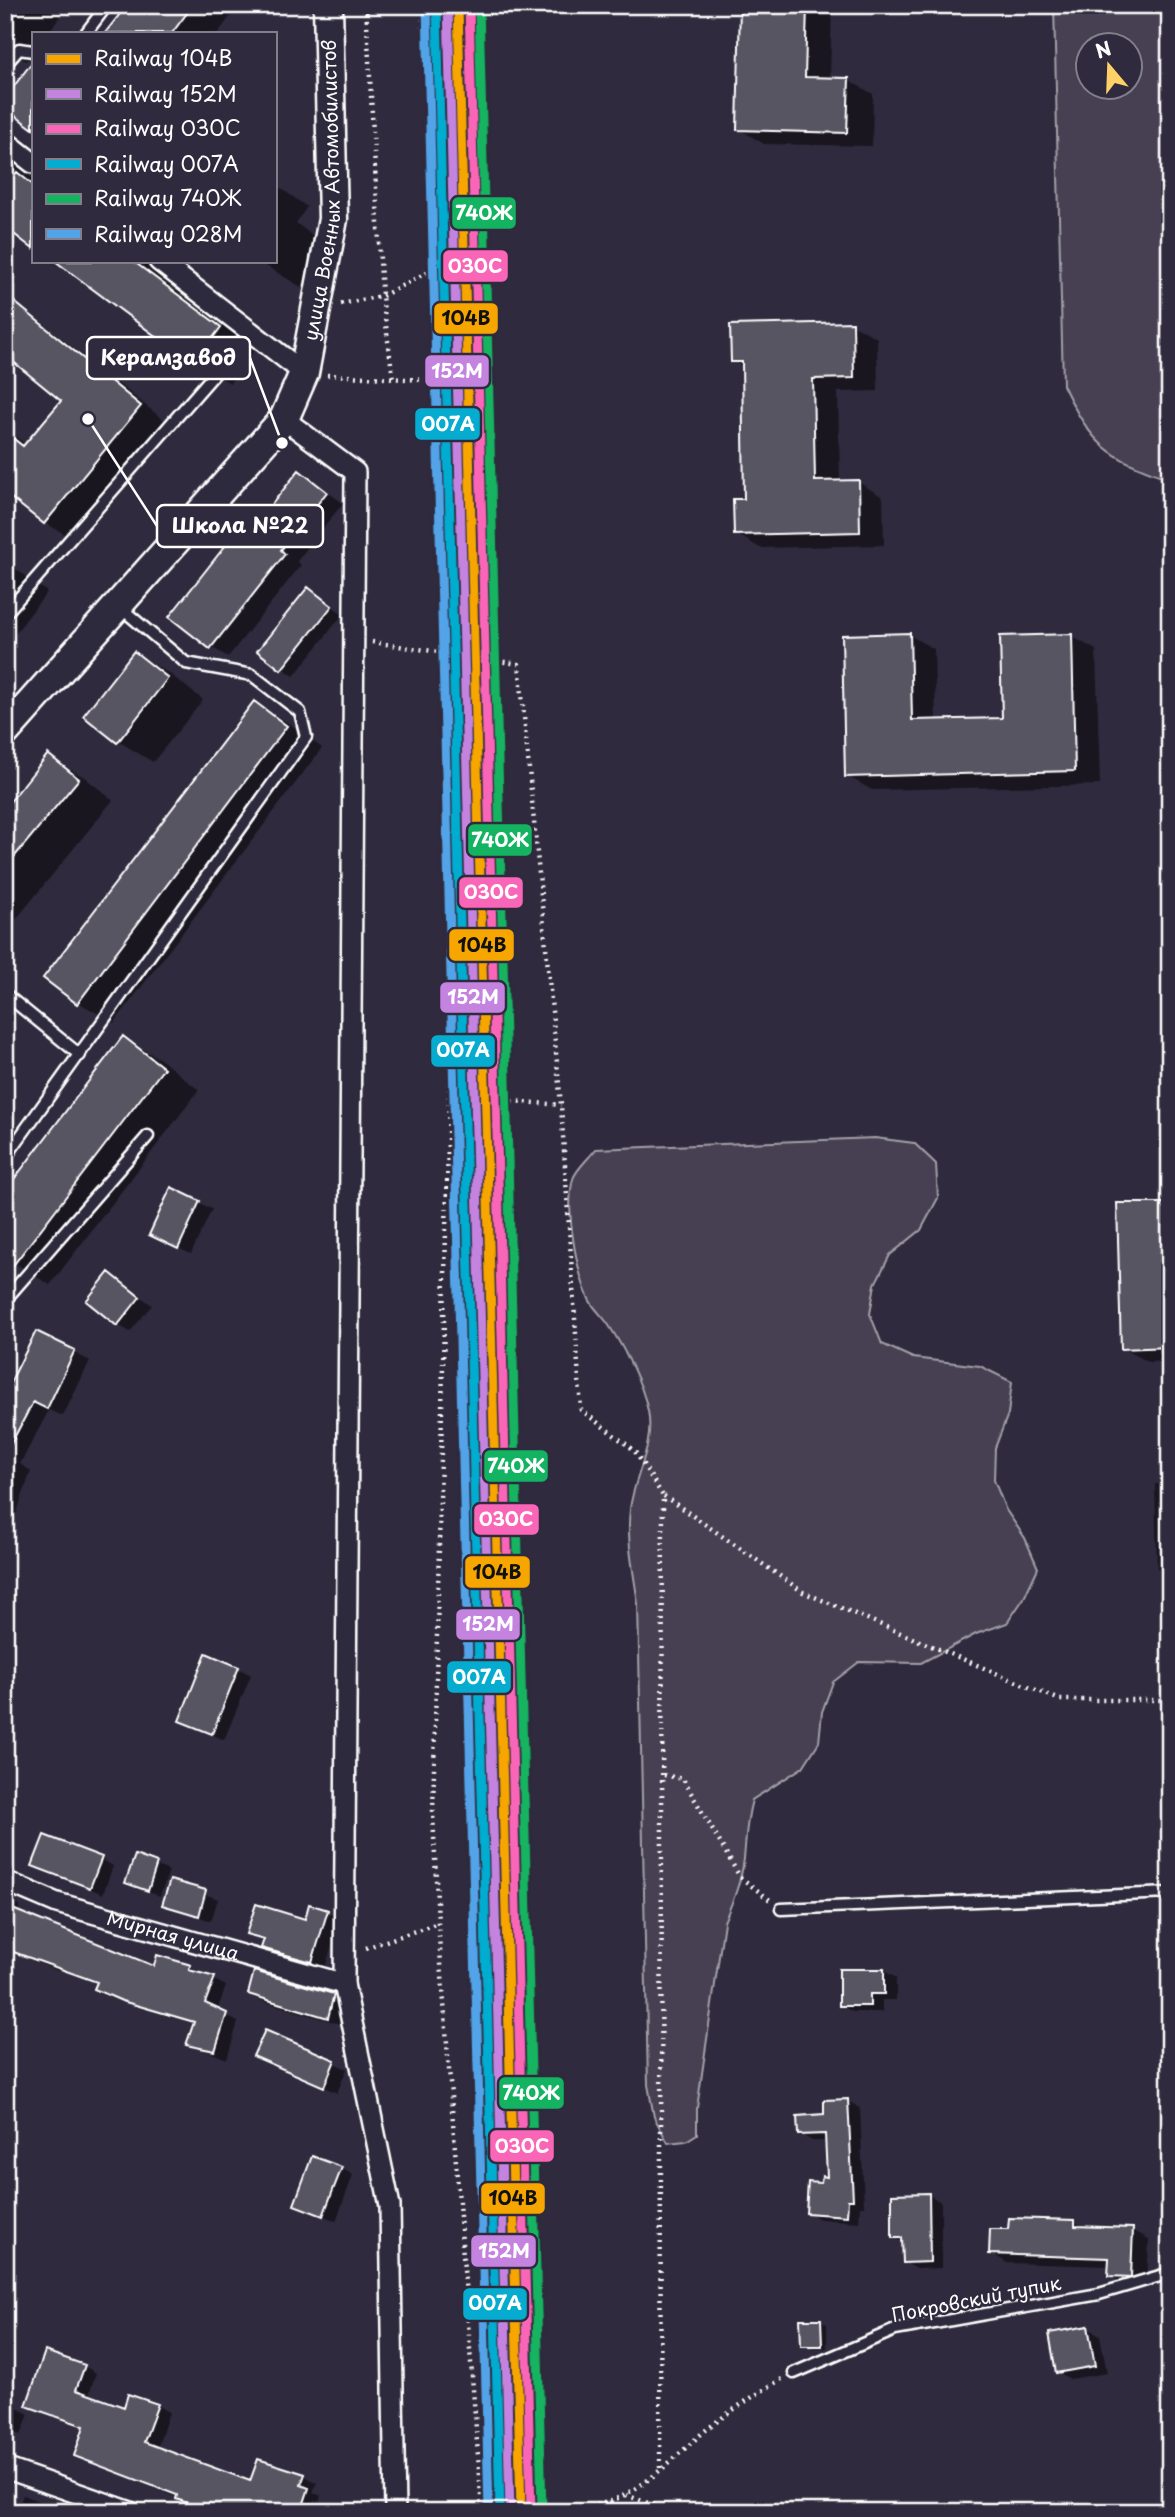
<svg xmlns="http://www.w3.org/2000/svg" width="1175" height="2517" viewBox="0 0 1175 2517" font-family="'Playpen Sans',sans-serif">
<rect width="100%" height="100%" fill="#2f2a3d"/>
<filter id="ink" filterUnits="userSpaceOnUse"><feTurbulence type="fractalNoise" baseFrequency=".0143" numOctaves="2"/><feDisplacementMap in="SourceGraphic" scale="14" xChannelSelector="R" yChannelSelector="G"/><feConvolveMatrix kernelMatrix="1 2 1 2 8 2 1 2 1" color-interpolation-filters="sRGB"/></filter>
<g filter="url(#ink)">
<path fill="#464152" stroke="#a2a0a8" stroke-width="2" fill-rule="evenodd" d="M1054,5h116v474c-64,-22 -78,-34 -107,-94zM1088,46h42v42h-42z
M875,1138l39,5 22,21 2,34 -17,32 -31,25 -15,29 -5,30 12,30 31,14 67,8 32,16 -4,32 -13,34 -1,32 12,30 19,28 13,30 -14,30 -17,25 -31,11 -55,29 -62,-1 -26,20 -11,30 -3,30 -16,25 -51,33c-6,21 -6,38 -8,59 -3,23 -11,42 -20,63l-27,186v26l-11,7 -18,2 -14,-26 -6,-32 -10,-481c-4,-31 -12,-63 -8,-95 4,-34 25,-63 18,-98 -6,-29 -24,-63 -40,-87 -6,-9 -15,-16 -19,-25 -13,-29 -24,-90 -16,-120 3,-10 16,-21 23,-30z"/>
<path fill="#0007" d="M5,5h64l-21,28h-15v19l-7,9 -21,-12z
M129,5h110l-21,28h-110z
M742,5h90l-2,74 18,1 25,14 -1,52 -108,-2 -25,-15z
M5,158l28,21v67l-28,-23z
M275,184l32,23 -11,16 34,26 -29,38 -43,-26h17z
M51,261h90l115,87 -26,35 -36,-21 -92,-69z
M5,293l160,128 -95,116 -25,-14 -40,-33v-62l21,17 37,-45 -48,-40 -10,12z
M852,324l25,14 1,53 -40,1 2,90h18l25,15 1,48 -124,3 -25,-15 11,-32 -2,-134 -11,-6z
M299,472l44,31 -46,58 4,4 -73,92 -17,-10 43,-118z
M5,561l42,31 -36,47 -6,-3z
M308,589l35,25 -49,62 -35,-25z
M909,635l25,14 2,72 68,-2 67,-83 25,14 4,135 -228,5 -25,-14z
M134,653l36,21 33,26 -50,62 -35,-21z
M254,703l36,21 32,24 -208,275 -36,-21z
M48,757l36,20 29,23 -108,133v-122z
M124,1039l36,20 39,31 -149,195 -45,-28z
M172,1190l40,19 -21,45 -28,-13z
M1170,1205v156l-22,1 -25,-14z
M110,1274l42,31 -22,27 -12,-7z
M37,1334l53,27 -27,55 -14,-6 -29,54 11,7 -16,47 -10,-3v-120z
M1155,1484h15v91l-13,-7z
M238,1668l13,7 -27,65 -43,-20z
M5,1815l5,2 -5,15z
M136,1857l33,14 -9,25 -33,-14z
M101,1859l12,7 -10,28 -69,-29z
M171,1882l47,17 -7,22 -47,-17z
M5,1897l15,9 -3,7 138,55 35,-1 36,19 -9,25 21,11 -11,37 -38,-15 6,-20 -58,-17 -41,-19 2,-5 -39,-16 -1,4 -53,-22z
M310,1906l30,12 -15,50 -49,-14 -13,-7 2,-5 -17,-9 58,-12z
M884,1971l12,7v22h-14v12h-29l-13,-7z
M250,1994l83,1 13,10 -6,19 -78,-23z
M266,2032l81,37 -10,24 -81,-38z
M848,2101l12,7 4,98h-4l-1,16 -39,-3 -12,-7 21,-33 -2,-38h-15l-12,-7z
M341,2168l12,7 -17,46 -40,-17z
M929,2195l12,7v66l-24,1 -13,-7v-19l-10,-6z
M1075,2222l12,7 45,1 17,9 -2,46h-21l-16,-10v-9l-103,-3 -16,-10 19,-22z
M821,2321l6,3v24h-19l-6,-3z
M1088,2328l12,7 7,38 -37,6 -12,-7z
M84,2366l12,7 -8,24 37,12 32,-4 12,7 -12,37 94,34 8,-22 46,15 12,7 -4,9 8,4 -6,16h-104l-135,-57 9,-27 -57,-23z
M5,2402l24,12 -8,21 -16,-6z
M23,2495l18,7 13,10h-49v-14l15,5z"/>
<path fill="#595564" stroke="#fff" stroke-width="2" d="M127,5h66l-21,28h-67z
M740,5h67l-2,72 44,1 -2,55 -110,-3z
M33,61v68l-28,-21v-10z
M17,172l16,13v64l-28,-22v-40z
M55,261h78l88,66 -28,37z
M5,294l136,112 -97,118 -39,-31v-61l18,14 38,-45 -56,-46z
M853,322l1,56 -41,1 2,102 44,-1 1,52 -126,3 -1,-36h11l-2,-137h-11l-1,-37z
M299,470l28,22 -46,58 4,4 -75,95 -41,-32 75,-95 9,6z
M308,587l24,19 -51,64 -24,-19z
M910,633l2,87 90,-2 -2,-82 72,-2 3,137 -230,6 -3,-142z
M134,651l34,27 -51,65 -34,-27z
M254,701l33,25 -210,278 -34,-26z
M48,754l31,25 -74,89v-60z
M123,1036l41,32 -159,208v-85z
M171,1187l29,14 -22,48 -29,-14z
M1117,1203h53v144l-49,2z
M109,1272l31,25 -23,29 -31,-25z
M36,1331l39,19 -28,59 -14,-7 -28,53v-62z
M206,1653l33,14 -27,67 -33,-13z
M44,1835l58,22 -12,31 -58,-22z
M135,1855l22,8 -9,28 -23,-8z
M170,1880l36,10 -7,26 -37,-11z
M256,1904l49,15 4,-15 19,6 -16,52 -51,-14 3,-9 -18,-5z
M5,1906l149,60 3,-11 34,10 -2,5 26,7 -10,26 22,10 -12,38 -29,-6 8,-23 -72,-21 -28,-12 3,-7 -92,-33z
M839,1969h45v25h-14v12h-31z
M254,1971l80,23 -6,24 -80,-24z
M265,2030l70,30 -11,27 -71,-31z
M848,2099l5,101h-5l-1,16 -41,-3 2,-31 13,1 1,-7 5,1 -2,-43 -27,1 -1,-19 27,-2v-14z
M312,2156l30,11 -19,49 -29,-11z
M929,2193l1,69 -27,1 -1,-25h-10v-44z
M1009,2218l66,2v6l58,2 -2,49 -23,-1 1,-18 -120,-4 1,-25h18z
M800,2319h21l1,27h-21z
M1088,2326l7,40 -39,7 -7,-40z
M45,2351l40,14 -9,25 48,17 4,-13 30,10 -14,38 106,39 8,-22 47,15 -4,11 8,3 -8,24h-102l-13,-4 2,-5 -12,-4 1,-4 -103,-39 10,-30 -58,-20z"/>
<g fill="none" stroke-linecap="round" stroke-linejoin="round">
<defs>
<path id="lane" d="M86,33l21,-28
M5,65l14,-16 14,2
M5,614l246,-282
M5,994l75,61
M5,1158l301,-421 -6,-25 -48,-37 -66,-12 -65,-55
M5,1300l143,-164
M781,1909l389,-16
M794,2373l101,-43 204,-36 71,-21"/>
<g id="street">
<path d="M5,141l28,22"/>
<path d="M159,261l145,112"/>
<path d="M284,419l71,53 -11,1512 46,222 5,306"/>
<path id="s1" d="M5,1881l52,22 287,81"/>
<path d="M5,2468l126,44"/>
</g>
<g id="secondary">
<path id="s2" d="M5,732l279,-313 20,-46 29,-154 -5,-214"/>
</g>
</defs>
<use href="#lane" stroke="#fff" stroke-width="15"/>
<use href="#street" stroke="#fff" stroke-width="24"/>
<use href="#secondary" stroke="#fff" stroke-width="33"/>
<path stroke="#fff" stroke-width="4.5" stroke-dasharray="2 5" stroke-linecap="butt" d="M366,5l16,291 11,82
M422,5l12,264 11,112 9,272 -5,443 -16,717 5,110 44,586
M341,304l41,-8 52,-27
M327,375l118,6
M372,642l147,22 42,441 20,305 53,40 29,46 -3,976
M449,1096l112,9
M664,1496l139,96 257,108h110
M664,1775l19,4 57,98 30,23
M366,1948l72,-25
M626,2495l47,17
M443,2512h87
M548,2512c27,-3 54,-5 78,-18 31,-17 54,-42 80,-64 24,-19 50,-36 76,-51"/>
<use href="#lane" stroke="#2f2a3d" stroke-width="10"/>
<use href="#street" stroke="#2f2a3d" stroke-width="19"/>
<use href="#secondary" stroke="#2f2a3d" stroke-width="28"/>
<defs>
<path id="rail-1" d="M458,5l63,2507"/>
<path id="rail-2" d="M448,5l62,2507"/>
<path id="rail-3" d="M469,5l62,2507"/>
<path id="rail-4" d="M437,6l63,2506"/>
<path id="rail-5" d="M479,5l63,2506"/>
<path id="rail-6" d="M427,6l62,2506"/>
</defs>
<use href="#rail-1" stroke="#2f2a3d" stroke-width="14"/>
<use href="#rail-2" stroke="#2f2a3d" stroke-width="14"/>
<use href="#rail-3" stroke="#2f2a3d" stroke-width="14"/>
<use href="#rail-4" stroke="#2f2a3d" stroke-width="14"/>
<use href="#rail-5" stroke="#2f2a3d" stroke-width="14"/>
<use href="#rail-6" stroke="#2f2a3d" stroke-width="14"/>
<use href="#rail-1" stroke="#f7a600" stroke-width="9"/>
<use href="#rail-2" stroke="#c483df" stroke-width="9"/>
<use href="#rail-3" stroke="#fa66b7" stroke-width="9"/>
<use href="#rail-4" stroke="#06acd0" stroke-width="9"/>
<use href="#rail-5" stroke="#13b361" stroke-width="9"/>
<use href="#rail-6" stroke="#53a3e8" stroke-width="9"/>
</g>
</g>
<g text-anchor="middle" stroke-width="5" stroke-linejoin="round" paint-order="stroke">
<g font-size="19" fill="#fff" stroke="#2f2a3d">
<text dy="7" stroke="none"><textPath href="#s2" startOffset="654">улица Военных Автомобилистов</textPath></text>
<text dy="7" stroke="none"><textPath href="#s1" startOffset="177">Мирная улица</textPath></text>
<text transform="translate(976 2299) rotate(-11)" y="7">Покровский тупик</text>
</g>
</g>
<path fill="none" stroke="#fff" stroke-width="2.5" d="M282 443L250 358M88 419L157 526"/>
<g fill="#fff" stroke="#2f2a3d" stroke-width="2.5">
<circle cx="282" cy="443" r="7"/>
<circle cx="88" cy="419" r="7"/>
</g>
<g fill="#2f2a3d" stroke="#fff" stroke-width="2.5">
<rect x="87" y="337" width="163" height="42" rx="7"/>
<rect x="157" y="505" width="166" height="42" rx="7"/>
</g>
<g font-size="21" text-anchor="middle" font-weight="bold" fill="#fff">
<text x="168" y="365">Керамзавод</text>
<text x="240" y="533">Школа №22</text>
</g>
<g stroke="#2f2a3d" stroke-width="2.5">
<rect x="451" y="196" width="66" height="34" rx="7" fill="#13b361"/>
<rect x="442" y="249" width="67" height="34" rx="7" fill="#fa66b7"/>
<rect x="433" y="302" width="66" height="33" rx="7" fill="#f7a600"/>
<rect x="424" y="354" width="66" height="34" rx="7" fill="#c483df"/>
<rect x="414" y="407" width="67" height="34" rx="7" fill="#06acd0"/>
<rect x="467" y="823" width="66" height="34" rx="7" fill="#13b361"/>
<rect x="458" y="876" width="66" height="33" rx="7" fill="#fa66b7"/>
<rect x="448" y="928" width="67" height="34" rx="7" fill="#f7a600"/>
<rect x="439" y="981" width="67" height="33" rx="7" fill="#c483df"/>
<rect x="430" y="1034" width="66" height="34" rx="7" fill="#06acd0"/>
<rect x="483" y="1449" width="66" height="34" rx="7" fill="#13b361"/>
<rect x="473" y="1503" width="67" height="33" rx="7" fill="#fa66b7"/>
<rect x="464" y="1555" width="67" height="34" rx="7" fill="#f7a600"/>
<rect x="455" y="1608" width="66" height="33" rx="7" fill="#c483df"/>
<rect x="446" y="1660" width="66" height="34" rx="7" fill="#06acd0"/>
<rect x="498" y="2076" width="67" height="34" rx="7" fill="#13b361"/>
<rect x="489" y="2129" width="66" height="34" rx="7" fill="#fa66b7"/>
<rect x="480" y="2182" width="66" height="33" rx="7" fill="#f7a600"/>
<rect x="470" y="2234" width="67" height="34" rx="7" fill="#c483df"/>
<rect x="462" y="2287" width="66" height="34" rx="7" fill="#06acd0"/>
</g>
<g font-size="19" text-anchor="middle" font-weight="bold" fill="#fff">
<text x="484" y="220">740Ж</text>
<text x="475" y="273">030C</text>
<text x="457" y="378">152М</text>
<text x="448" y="431">007А</text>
<text x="500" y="847">740Ж</text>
<text x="491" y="899">030C</text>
<text x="473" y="1004">152М</text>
<text x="463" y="1057">007А</text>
<text x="516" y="1473">740Ж</text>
<text x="506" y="1526">030C</text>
<text x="488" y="1631">152М</text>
<text x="479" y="1684">007А</text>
<text x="531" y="2100">740Ж</text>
<text x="522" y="2153">030C</text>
<text x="504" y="2258">152М</text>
<text x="495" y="2310">007А</text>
</g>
<g font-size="19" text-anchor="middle" font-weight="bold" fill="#111">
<text x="466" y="325">104В</text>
<text x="482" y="952">104В</text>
<text x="497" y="1579">104В</text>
<text x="513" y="2205">104В</text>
</g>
<rect width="1175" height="2517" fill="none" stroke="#2f2a3d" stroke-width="28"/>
<rect x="14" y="14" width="1147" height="2489" fill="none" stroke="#fff" stroke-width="2.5" filter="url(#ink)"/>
<rect x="32" y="32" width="245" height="231" fill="#2f2a3d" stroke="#827f8b" stroke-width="2"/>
<rect x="46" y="54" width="35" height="10" fill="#f7a600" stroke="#827f8b" stroke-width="2"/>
<text x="94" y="66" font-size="21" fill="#ffffff">Railway 104В</text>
<rect x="46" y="89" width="35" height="10" fill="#c483df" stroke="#827f8b" stroke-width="2"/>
<text x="94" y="102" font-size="21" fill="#ffffff">Railway 152М</text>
<rect x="46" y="124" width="35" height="10" fill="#fa66b7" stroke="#827f8b" stroke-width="2"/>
<text x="94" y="136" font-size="21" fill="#ffffff">Railway 030C</text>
<rect x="46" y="159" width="35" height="10" fill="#06acd0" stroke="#827f8b" stroke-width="2"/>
<text x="94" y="172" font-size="21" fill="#ffffff">Railway 007А</text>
<rect x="46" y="194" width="35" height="10" fill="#13b361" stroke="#827f8b" stroke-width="2"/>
<text x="94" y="206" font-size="21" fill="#ffffff">Railway 740Ж</text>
<rect x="46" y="229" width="35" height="10" fill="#53a3e8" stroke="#827f8b" stroke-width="2"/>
<text x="94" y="242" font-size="21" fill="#ffffff">Railway 028М</text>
<g transform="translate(1109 66) rotate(341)"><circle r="33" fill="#2f2a3d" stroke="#827f8b" stroke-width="2"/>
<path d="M0-5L12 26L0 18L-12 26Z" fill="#ffd166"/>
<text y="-10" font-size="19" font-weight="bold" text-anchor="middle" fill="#ffffff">N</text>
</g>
</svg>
